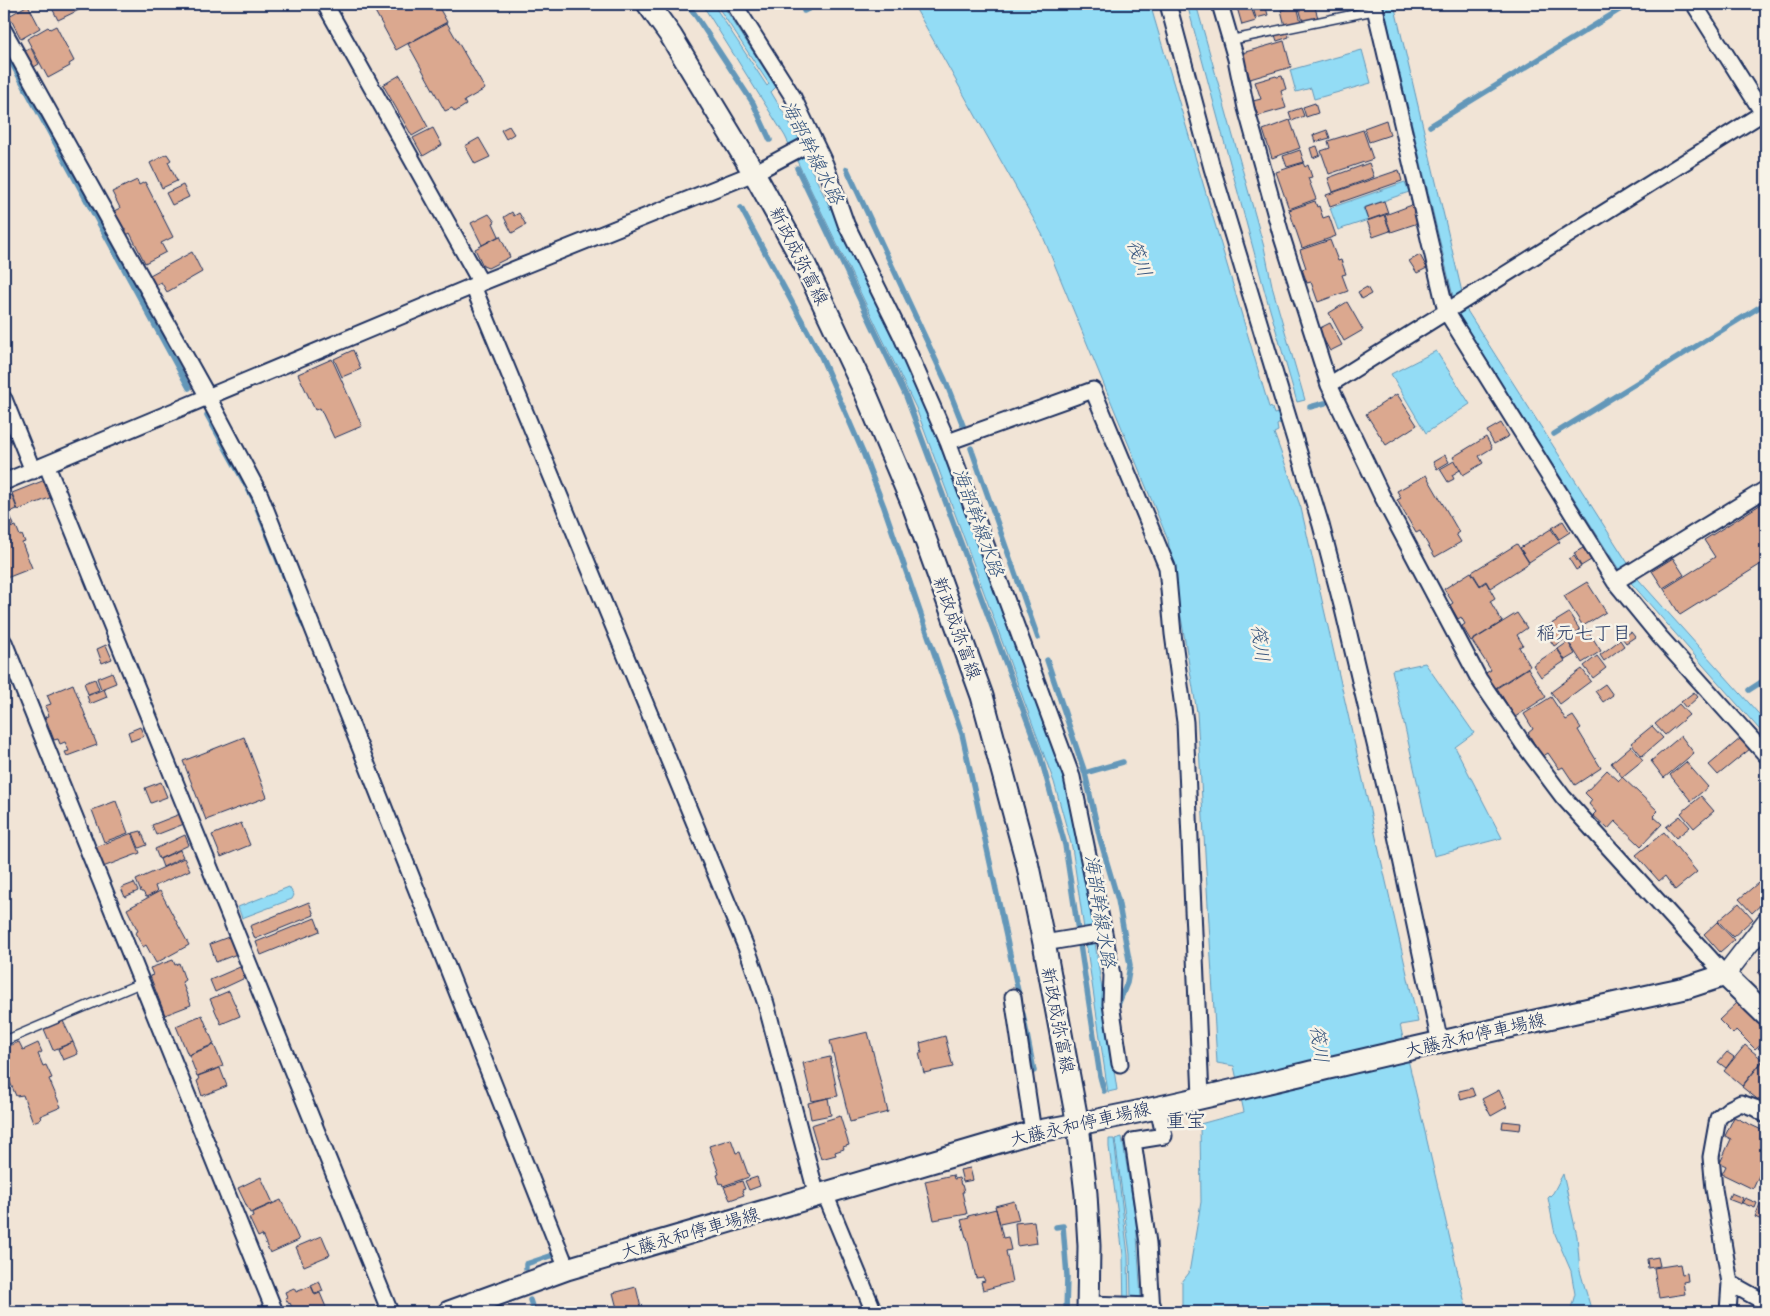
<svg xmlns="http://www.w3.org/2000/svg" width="1770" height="1316" viewBox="0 0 1770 1316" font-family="'Indie Flower','Klee One',sans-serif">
<rect width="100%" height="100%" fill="#f1e4d6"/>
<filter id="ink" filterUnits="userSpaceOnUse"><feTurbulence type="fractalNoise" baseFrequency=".02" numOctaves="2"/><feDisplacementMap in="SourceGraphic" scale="10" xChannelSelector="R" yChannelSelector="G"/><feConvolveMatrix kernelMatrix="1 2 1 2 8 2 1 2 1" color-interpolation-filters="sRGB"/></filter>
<g filter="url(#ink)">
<path fill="#93dcf5" stroke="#6397b9" d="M702,4h11l54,82 2,-2 -53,-80h6l54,83 -5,5 27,45 11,28 107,216 148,398 17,70 36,241 -9,2 -36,-245 -18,-65 -138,-374 -131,-272z
M913,4h237l119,403 3,1 2,6 4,-1 2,10 -3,2 1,6 -4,2 27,75 117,514 -18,3 67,287h-285v-30l7,-9 12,-71 -1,-78 44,-12 -10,-46 -17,-3 -20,-351 -29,-172 -126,-306z
M1187,4h9l68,243 9,43 32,110 -8,2 -31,-106z
M1383,4h11l72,305 172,270 128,143v15l-148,-169 -161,-255z
M1362,50l9,33 -57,16 -3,-11 -15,4 -6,-22z
M1405,182l4,10 -46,16 5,12 -30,10 -8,-22z
M1436,351l34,53 -44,29 -35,-59z
M1425,663l49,70 -19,14 47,91 -68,18 -42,-186z
M289,887l5,8 -2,4 -50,19 -4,-11z
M1122,1137l14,83 5,79 -10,-1 -1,-44 -15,-115z
M1109,1139h5l14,116 1,57h-5l-1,-57 -14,-108z
M1563,1174l14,62 3,35 12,41h-22l5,-18 -4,-23 -16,-37 -7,-36 5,-5z"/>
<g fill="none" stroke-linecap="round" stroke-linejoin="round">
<path stroke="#6397b9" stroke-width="5.5" d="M688,4l65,99 17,37
M804,11l14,-7
M4,49l185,339
M1430,126l199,-122
M797,168l109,228 134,359 25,90 35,231 4,15
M847,169l98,211 19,48
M741,208l79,146 44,101 20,52 78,227 58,266
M1310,407l15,-4
M207,415l46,83 51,128
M1554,434l212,-131
M971,448l67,190
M1047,660l38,113 15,66 18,61 12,65 -3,18 -9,22
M1749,690l17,-11
M1085,773l38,-11
M1023,1014l11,57
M1056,1227l7,-1 4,50 -1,36
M526,1268v-4l30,-10 -2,-4
M530,1300l4,12"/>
</g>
<path fill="#dba88f" stroke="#1b2f5e" d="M62,4h16l3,5 -23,11 -6,-12z
M371,4h66l10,18 -51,28z
M1236,4h26l-11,3 5,14 -14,4z
M1265,4l3,11 -12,3 -3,-10z
M1298,4h16l4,14 -15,4z
M28,5l12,23 -19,11 -12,-23z
M1297,6l4,16 -16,4 -4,-16z
M447,23l38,66 -21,12 2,4 -11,7 -3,-4 -7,3 -37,-67z
M56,26l18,35 -5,3 1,2 -22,12 -21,-39 21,-12 2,2z
M1288,32l1,5 -12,4 -2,-6z
M1284,41l7,26 -41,12 -8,-26z
M31,48l8,16 -5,3 -9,-16z
M400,75l28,52 -16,9 -29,-51z
M1276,76l1,1 5,-1 4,13 -5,2 5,17 -28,8 -5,-15 8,-2 -6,-17z
M1315,103l3,10 -12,4 -3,-10z
M1301,108l3,8 -12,5 -3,-9z
M1290,120l10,28 -28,10 -9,-28z
M1386,120l4,15 -21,7 -5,-14z
M509,126l5,8 -8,5 -5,-9z
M433,128l9,17 -19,11 -10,-18z
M1327,130l3,8 -15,4 -2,-7z
M1363,130l10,29 -44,15 -8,-23 9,-3 -2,-7z
M479,138l11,19 -15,7 -10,-18z
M1317,146l3,9 -7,3 -3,-10z
M1300,150l4,12 -17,5 -4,-11z
M167,154l4,6 -3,2 9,19 -15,7 -12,-25z
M1303,163l2,4 3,-2 4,12 -4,1 8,21 -27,10 -13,-37z
M1369,163l5,14 -41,15 -5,-14z
M1399,170l3,11 -72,25 -4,-11z
M137,180l2,5 6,-3 28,55 -12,6 5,9 -21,11 -15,-30 -5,3 -11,-25 6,-3 -8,-16z
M183,185l6,12 -17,8 -6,-12z
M1315,201l2,6 2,-1 4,12 6,-2 7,20 -34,12 -13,-38z
M1384,201l4,12 -20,7 -4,-12z
M1412,205l6,18 -27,9 -6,-17z
M512,212l2,4 5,-3 7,12 -14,8 -8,-16z
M489,214l6,8 -2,1 6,13 -17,9 -11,-22z
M1384,215l6,16 -17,6 -6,-16z
M500,236l10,21 -22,11 -5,-2 -8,-17z
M1330,240l8,21 3,-1 5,14 -4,1 6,16 -30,11 -7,-20 -4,1 -5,-14 4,-1 -6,-18z
M192,252l10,20 -35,20 -6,-10 -6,3 -5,-10z
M1420,255l7,13 -10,5 -8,-12z
M1367,287l4,7 -9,5 -4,-7z
M1347,302l16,28 -19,11 -15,-28z
M1330,323l12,22 -12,6 -12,-22z
M353,350l8,19 -19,8 -8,-18z
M332,359l30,67 -28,12 -14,-30 -5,2 -17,-36z
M1397,394l20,31 -31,20 -20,-31z
M1501,423l8,13 -15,8 -7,-13z
M1486,437l6,11 -13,8 4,7 -20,12 -10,-18z
M1445,455l4,7 -12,7 -4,-7z
M1454,461l6,9 -8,5 2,4 -6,3 -8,-13z
M1426,475l33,57 -3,2 5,8 -26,15 -15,-26 -4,2 -19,-33 4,-2 -4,-7z
M45,480l7,17 -34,13 -6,-17z
M12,495l5,14 -7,3 -6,-14z
M4,500l10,25 -10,4z
M1766,501v60l-86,54 -16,-26 51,-32 -11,-17z
M1563,521l7,11 -11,7 -7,-11z
M16,526l4,10 2,-1 3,7 -3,1 10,25 -28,11v-49z
M1551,529l9,13 -31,20 -9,-14z
M1517,544l12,19 -39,25 -4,-7 -6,4 -8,-13z
M1583,548l8,12 -10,6 -7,-13z
M1574,556l7,11 -5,3 -7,-11z
M1673,558l11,17 -21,13 -11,-17z
M1471,572l9,14 6,-4 9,16 -5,3 12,21 -31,19 -9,-15 3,-2 -4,-7 -3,2 -8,-14 3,-2 -9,-14z
M1587,582l19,30 -23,14 -19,-30z
M1517,613l10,15 -10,7 6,10 -4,2 11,19 -36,23 -10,-15 7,-4 -19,-29z
M1569,613l11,17 -26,16 -11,-17z
M1587,629l14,22 -19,12 -14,-22z
M1631,632l4,5 -9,6 -4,-5z
M1620,640l4,6 -20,15 -4,-6z
M1568,642l7,12 -10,6 -7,-11z
M106,645l6,14 -10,4 -5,-14z
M1557,649l8,12 -24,16 -8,-12z
M1597,656l9,12 -13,10 -9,-12z
M1528,668l18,29 -31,20 -18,-29z
M1582,669l9,12 -31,23 -9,-12z
M112,672l4,11 -15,6 -4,-11z
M95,679l4,11 -11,4 -4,-11z
M73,684l24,61 -30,11 -2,-4 4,-1 -4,-9 -5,2 -2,-5 -4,1 -9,-23 4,-1 -4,-10 6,-2 -4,-9z
M1605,684l8,11 -10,7 -8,-11z
M104,689l3,8 -17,7 -3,-8z
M1694,692l4,5 -12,11 -5,-6z
M1551,697l15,23 7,-4 8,12 -3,2 23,38 -26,17 -12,-18 -4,2 -11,-16 -6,4 -14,-24 5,-4 -9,-15z
M1679,704l10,11 -24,20 -10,-11z
M1652,726l11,12 -21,18 -11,-13z
M140,727l4,9 -13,5 -3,-9z
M1681,736l13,17 -30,25 -13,-17z
M244,737l23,60 -61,23 -23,-59z
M1741,738l9,11 -32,26 -9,-10z
M1631,746l12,14 -21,17 -11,-14z
M1686,762l22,25 -17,14 -21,-26z
M1607,770l12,11 3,-4 36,34 -5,5 9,8 -21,22 -26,-25 -7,8 -15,-14 3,-3 -7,-8 3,-4 -7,-7z
M161,782l6,15 -16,6 -6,-15z
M1701,796l13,15 -20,17 -13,-15z
M116,801l12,32 -24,9 -12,-32z
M180,814l4,10 -28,11 -4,-10z
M1680,816l10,11 -14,11 -10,-11z
M241,823l9,22 -29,12 -9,-22z
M141,831l6,14 -8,3 -6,-15z
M1664,832l33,40 -22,18 -10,-14 -6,5 -23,-26z
M132,833l8,20 -37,14 -7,-20z
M185,835l4,10 -30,14 -4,-10z
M180,850l3,7 -20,10 -3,-8z
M184,858l6,12 -35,16 2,6 -11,5 -3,-5h-2l-5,-12z
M134,883l4,8 -13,6 -4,-9z
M1758,883l8,9v8l-14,13 -13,-14z
M160,891l29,54 -33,18 -10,-18 -3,2 -8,-14 3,-2 -11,-22z
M309,902l5,13 -59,24 -5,-13z
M1739,903l14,16 -20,18 -15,-16z
M315,918l5,13 -59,24 -5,-13z
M1717,922l17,18 -14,12 -16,-18z
M231,936l6,18 -21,8 -6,-18z
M173,960l2,5 4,-2 6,17 -3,2 9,23 -26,10 -15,-39 3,-1 -3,-7z
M1766,965v17l-8,-9z
M240,967l5,11 -30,14 -5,-12z
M229,991l11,25 -19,8 -11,-25z
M1738,1002l28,29v8l-11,10 -19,-19 -3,4 -14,-14z
M202,1015l12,29 -26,11 -12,-29z
M63,1021l10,21 -20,8 -9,-21z
M868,1032l20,80 -38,10 -20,-81z
M945,1036l8,31 -29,6 -5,-20h3l-2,-10z
M1766,1040v16l-8,-8z
M19,1042l4,8 15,-7 4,9 -4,2 5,12 3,-1 6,13 -3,1 12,28 -21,9 1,3 -8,3 -10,-27 -7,1 -9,-21 4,-2 -7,-18v-7z
M73,1042l5,12 -15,6 -5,-11z
M214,1045l9,21 -26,10 -8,-21z
M1745,1045l18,15 -21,26 -18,-15z
M1727,1052l7,5 -8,11 -8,-6z
M830,1057l8,39 -26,5 -9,-38z
M1766,1057v49l-24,-19z
M220,1068l7,18 -25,10 -5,-15 2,-1 -1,-4z
M1472,1088l3,8 -14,4 -2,-9z
M1499,1090l8,17 -16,9 -9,-17z
M828,1098l3,17 -20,4 -3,-16z
M840,1116l9,29 -6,2 1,2 -9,3 1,3 -15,4 -10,-34z
M1734,1117l32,15v28l-13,29 -31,-15 4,-8 -6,-3 11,-24 -6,-3z
M1503,1121l18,2 -1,7 -18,-2z
M731,1139l5,14 4,-1 9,25 -26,9 -1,-3 -2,1 -3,-9 2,-1 -10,-28z
M970,1168l3,12 -10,2 -3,-12z
M953,1175l1,4 5,-1 2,7h1l2,7h-2l5,22 -33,6 -9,-39z
M261,1177l12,26 -23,10 -12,-25z
M757,1177l3,9 -11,4 -4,-9z
M742,1181l3,8 -3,1 2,5 -14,5 -6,-13z
M1731,1193l12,5 -2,6 -13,-5z
M1745,1198l12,5 -2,5 -13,-5z
M281,1200l18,40 -29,13 -8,-18 -4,2 -9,-19 4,-1 -1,-4z
M1014,1201l5,19 -19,4 -5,-18z
M1760,1204l6,2v16l-11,-5z
M996,1209l7,29 5,-1 3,13 -5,1 6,31 -29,8 -2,-8 4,-1 -2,-4 -7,1 -9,-41h-1l-5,-17 8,-2 -1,-2z
M1034,1221l3,22 -20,3 -2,-23z
M322,1236l8,19 -26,11 -8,-19z
M1658,1257l2,9 -12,2 -1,-9z
M1680,1264l2,10 5,-1 1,8 -5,1 2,12 -26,4 -5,-30z
M319,1281l4,10 -8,3 -4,-9z
M311,1286l4,9 5,-2 8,19h-34l-4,-9 -1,1 -4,-6 2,-1 -2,-5 9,-4 2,4z
M636,1287l6,25h-24l-5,-19z"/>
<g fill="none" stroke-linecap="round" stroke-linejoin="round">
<defs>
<path id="service" d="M1231,40l145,-30
M4,1041l137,-58"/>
<path id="minor" d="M325,4l156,279
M734,4l59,93 32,67 21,60 55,111 47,107 124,335 32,156 -60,10
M1168,4l44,164 109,357 22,84 47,198 50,236
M1220,4l16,55 10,49 35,126 48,151 52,109 98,185 45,66 39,52 162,178
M1374,4l72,307 169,271 45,55 106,118
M1694,4l72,114
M4,31l204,366 52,98 307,774
M473,286l277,671 16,47 51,192
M1329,385l437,-274
M4,399l29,72
M948,442l145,-52 74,177 6,67 12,88 16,375
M47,466l343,846
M4,482l469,-196 281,-113 60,-32
M1615,582l151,-93
M4,642l271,670
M1104,933l8,42 -1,29 9,60
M1013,997l20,135
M825,1194l49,118
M1730,1283l36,20
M1089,1304l64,2
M1152,1312l-4,-69 -15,-102 31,-5 -6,-29
M1728,1312l2,-29 -16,-94 -3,-32 7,-39 11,-9 12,-6 14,5 11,7"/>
<path id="tertiary" d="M1725,975l41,-53"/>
<path id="secondary" d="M648,4l23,32 83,137 51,92 61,129 47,111 69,191 45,166 17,81 34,182 8,69 3,52 -1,66
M449,1312l118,-43 466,-137c101,-17 201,-42 300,-65 117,-28 235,-53 352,-79l40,-13 41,40"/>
</defs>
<use href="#service" stroke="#1b2f5e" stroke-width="11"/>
<use href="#minor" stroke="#1b2f5e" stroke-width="19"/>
<use href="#tertiary" stroke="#1b2f5e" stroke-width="22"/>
<use href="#secondary" stroke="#1b2f5e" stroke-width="25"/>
<use href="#service" stroke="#f7f3e8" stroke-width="8"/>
<use href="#minor" stroke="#f7f3e8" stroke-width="15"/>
<use href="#tertiary" stroke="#f7f3e8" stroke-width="19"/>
<use href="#secondary" stroke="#f7f3e8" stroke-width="21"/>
</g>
</g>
<g text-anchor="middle" stroke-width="5" stroke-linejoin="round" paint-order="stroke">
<g font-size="18" fill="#1b2f5e" stroke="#f7f3e8">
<text transform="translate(799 256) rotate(63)" y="6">新政成弥富線</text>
<text transform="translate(957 628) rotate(70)" y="6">新政成弥富線</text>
<text transform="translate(1058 1020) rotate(79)" y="6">新政成弥富線</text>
<text transform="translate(1475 1035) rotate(-13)" y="6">大藤永和停車場線</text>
<text transform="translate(1080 1124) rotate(-13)" y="6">大藤永和停車場線</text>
<text transform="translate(690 1233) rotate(-16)" y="6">大藤永和停車場線</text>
</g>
<g font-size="19" font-style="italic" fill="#33527c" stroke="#f7f3e8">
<text transform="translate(813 152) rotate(63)" y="7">海部幹線水路</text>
<text transform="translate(1140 258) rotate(70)" y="7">筏川</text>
<text transform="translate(979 522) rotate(70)" y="7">海部幹線水路</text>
<text transform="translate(1261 643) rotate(82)" y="7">筏川</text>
<text transform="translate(1101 911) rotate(81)" y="7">海部幹線水路</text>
<text transform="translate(1320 1044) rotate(82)" y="7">筏川</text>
</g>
<g font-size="19" fill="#1b2f5e" stroke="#f7f3e8">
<text x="1584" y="639">稲元七丁目</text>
</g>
<g font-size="20" fill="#1b2f5e" stroke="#f7f3e8">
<text x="1186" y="1127">重宝</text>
</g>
</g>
<rect width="1770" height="1316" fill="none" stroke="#f7f3e8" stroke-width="20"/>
<rect x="10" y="10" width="1750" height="1296" fill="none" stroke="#1b2f5e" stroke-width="2" filter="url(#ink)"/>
</svg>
